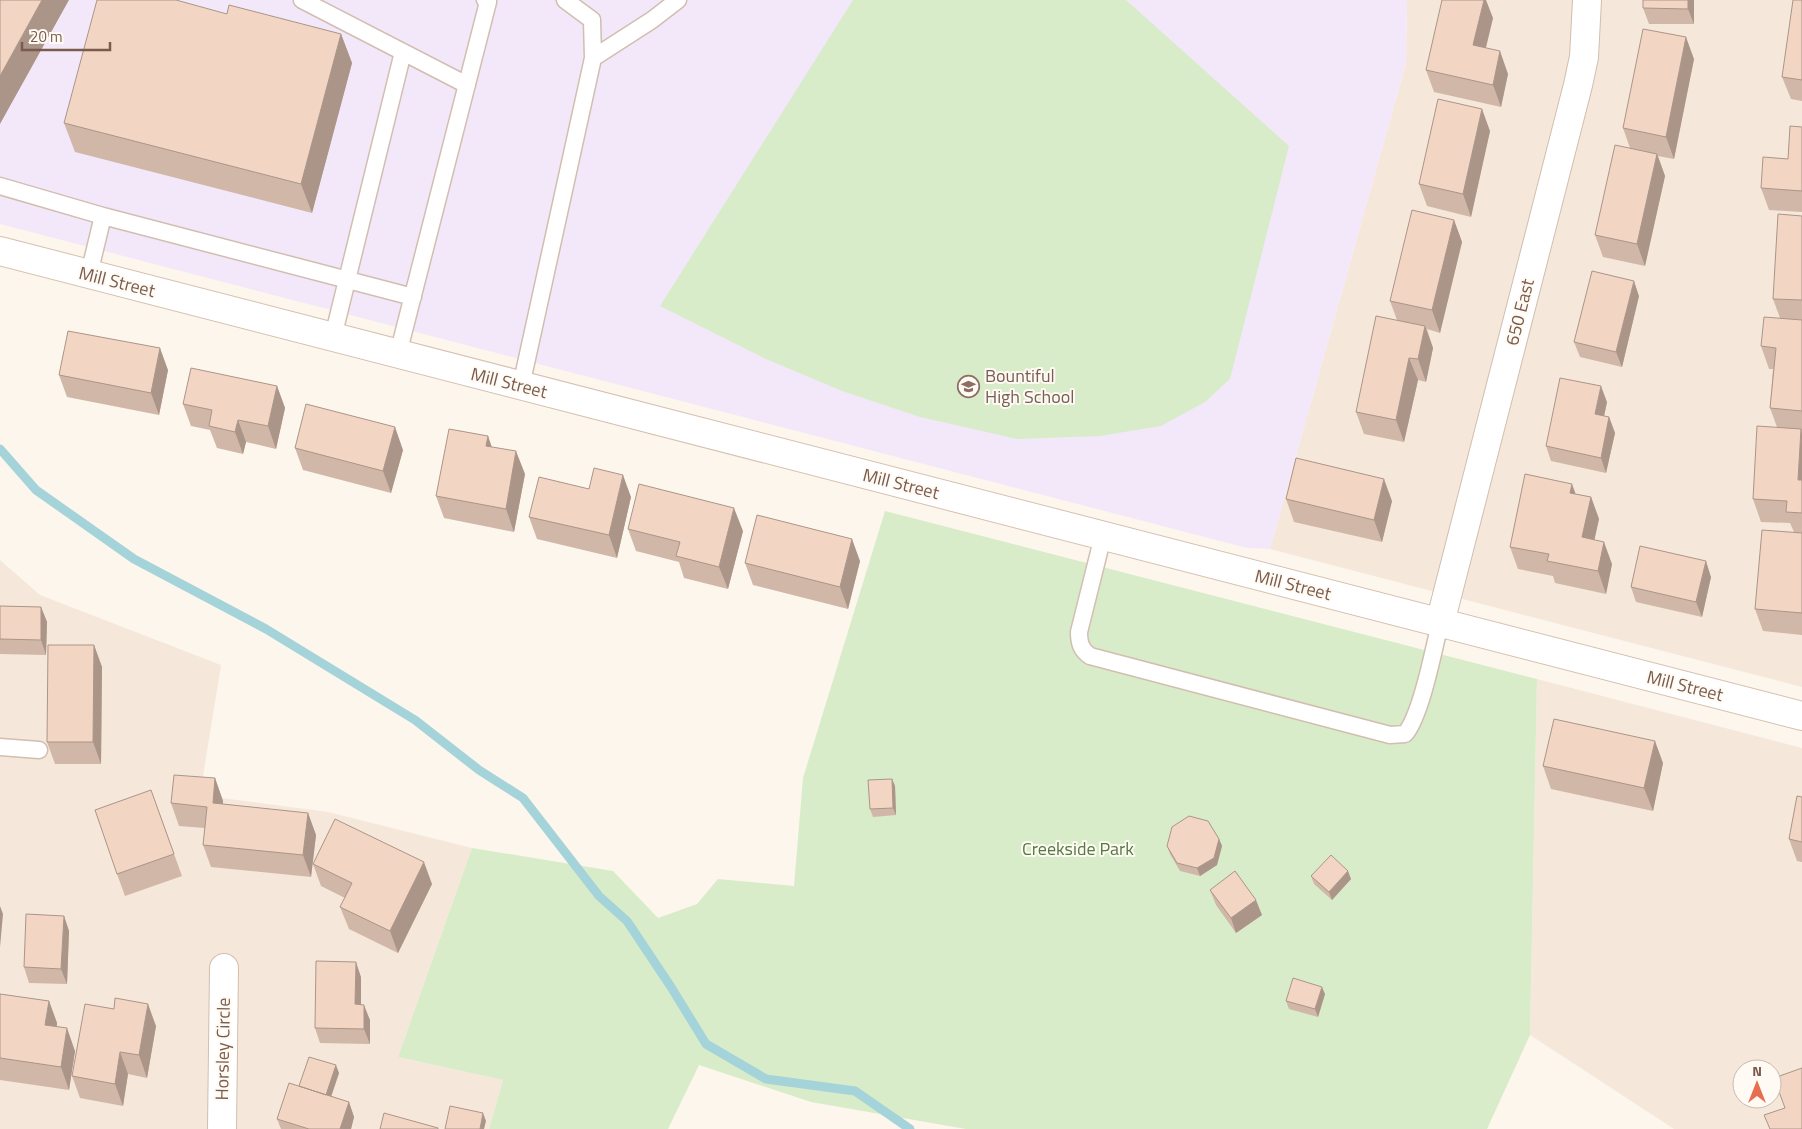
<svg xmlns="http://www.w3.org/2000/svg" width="1802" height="1129" viewBox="0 0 1802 1129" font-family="'Titillium Web',sans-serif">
<rect width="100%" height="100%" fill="#fdf6ec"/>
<path fill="#f5e8da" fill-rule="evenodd" d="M1407,0h395v687l-532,-138 136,-486z
M0,560l40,35 181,70 -21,130 128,17 144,36 -74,209 105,23 -14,49h-489z
M1537,679l265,69v381h-128l-144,-94zM1742,1069h30v30h-30z"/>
<path fill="#f3e8fa" d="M0,0h1407l-1,63 -136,486 -23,-1 -1247,-324z"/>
<path fill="#d8ecc9" d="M853,0h273l163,146 -59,233 -25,23 -44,24 -61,10 -83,3 -97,-22 -78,-26 -76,-32 -106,-53z
M885,511l652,168 -7,356 -43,94h-521l-155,-27 -112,-37 -31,64h-179l14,-49 -105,-23 74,-209 141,23 45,47 39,-14 21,-25 76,7 9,-108z"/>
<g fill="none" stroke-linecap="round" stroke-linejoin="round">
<path stroke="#a5d3da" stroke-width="9" d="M0,449l36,41 98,69 132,70 149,91 64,50 44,28 76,98 28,25 44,66 35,57 60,35 89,12 55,38"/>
<defs>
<path id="lane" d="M302,0l165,85
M565,0l27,20 1,38
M0,186l103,30 310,81
M89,274l14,-58
M333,337l70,-285
M398,354l90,-352 -3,-2
M521,386l72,-328 59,-38 26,-20
M1103,536l-24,96c0,11 2,18 11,24l300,79 15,-1c16,-18 29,-86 35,-111
M0,747l39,3"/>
<path id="street" d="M1440,623l138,-538 6,-28 3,-57
M222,1129l2,-161"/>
<path id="secondary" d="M0,251l1802,465"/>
</defs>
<use href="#lane" stroke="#d1beb0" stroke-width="19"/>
<use href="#street" stroke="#d1beb0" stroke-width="30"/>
<use href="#secondary" stroke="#d6c0b0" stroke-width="30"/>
<use href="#lane" stroke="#fff" stroke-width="16"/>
<use href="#street" stroke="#fff" stroke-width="28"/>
<use href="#secondary" stroke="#fff" stroke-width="28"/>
</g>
<path fill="#d1b7a8" d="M1694,0v24h-45l-6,-16z
M1802,0v101l-11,-2 -9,-22z
M227,14l114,20 11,29 -40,150 -237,-61 -11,-29z
M1493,18l-7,30 22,26 -7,33 -67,-15 -8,-22z
M1694,59l-20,100 -16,-3 7,20 -20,90 -42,-9 -8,-22 35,-87 -7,-20z
M1802,127v85l-33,-2 -8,-22 27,-29z
M1490,131l-19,86 -44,-11 -8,-22z
M1802,216v419l-39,-4 -8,-22 39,-77 -4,-9 -29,-1 -8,-23 24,-72 -7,-19 3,-39h-4l-8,-23 19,-28 -7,-19z
M1454,220l8,22 -22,91 -13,-4 6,19 -7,34 -8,-2 -14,62 -40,-8 -8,-22 41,-92 -7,-19z
M1639,296l-17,71 -42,-10 -6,-15z
M168,370l-9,45 -92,-18 -8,-22z
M277,386l8,22 -9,41 -30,-7 -3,12 -26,-6 -7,-18 -19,-4 -8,-22z
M1607,402l-3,14 5,1 6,16 -9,40 -55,-12 -5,-15z
M488,436l3,11 34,27 -11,58 -70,-14 -8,-22z
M295,448l108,2 -12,43 -88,-23z
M589,489l42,8 -14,61 -80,-19 -8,-22z
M1575,494l16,3 8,22 -5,21 18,24 -6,30 -51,-11 -2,-7 -35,-7 -8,-22z
M1286,499l106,2 -10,41 -88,-20z
M628,529l115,2 -15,58 -44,-11 -5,-16 -43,-11z
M860,561l-12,48 -95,-24 -8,-22z
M1711,577l-9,40 -66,-15 -5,-15z
M0,606l41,1 6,15 -1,33 -46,-1z
M94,645l8,22 -1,97h-46l-8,-22z
M1663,763l-10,48 -102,-22 -8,-23z
M215,778l8,23v3l85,9 8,22 -5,42 -100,-10 -8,-22 2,-17 -26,-2 -8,-23z
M892,779l3,7 1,29 -23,2 -3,-8z
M151,790l31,86 -57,20 -8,-22z
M1802,797v65l-5,-1 -8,-22z
M1219,839l3,7 -5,19 -17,11 -20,-5 -10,-17 -3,-8z
M313,864l119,20 -34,69 -49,-24 -9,-22 5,-9 -24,-12z
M1311,876l40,3 -19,21 -18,-16z
M1210,890l52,25 -26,18 -20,-28z
M64,916l5,15 -2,53 -38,-1 -5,-16z
M361,977v28l9,15v24l-50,-1 -5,-15z
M0,994l49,7 8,22v4l18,24 -6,39 -69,-10z
M1325,994l-7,23 -29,-8 -3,-8z
M156,1026l-9,52 -19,-4 -5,32 -43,-8 -8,-22z
M339,1073l-8,23 18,6 5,15 -3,12h-70l-4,-10 23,-33z"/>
<path fill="#aa9588" d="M42,0h27l-69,124v-48z
M1484,0h2l7,18 -12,49 -8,-22z
M1688,0h6v24l-6,-15z
M341,34l11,29 -40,150 -11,-29z
M1686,37l8,22 -20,100 -8,-22z
M1500,51l8,23 -7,33 -8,-22z
M1482,109l8,22 -19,86 -8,-23z
M1657,154l8,22 -20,90 -8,-22z
M1454,220l8,22 -22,91 -8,-23z
M1634,281l5,15 -17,71 -6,-15z
M1425,326l8,22 -7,34 -8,-23z
M160,348l8,22 -9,45 -8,-22z
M1409,358l9,22 -14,62 -8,-22z
M277,386l8,22 -9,41 -8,-23z
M1601,386l6,16 -6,28 -6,-16z
M1609,417l6,16 -9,40 -5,-15z
M238,420l8,22 -3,12 -8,-22z
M395,427l8,23 -12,43 -8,-22z
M1801,429l1,4v59l-4,-12z
M488,436l8,23 -10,-13z
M516,451l9,23 -11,58 -8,-23z
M623,475l8,22 -14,61 -8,-23z
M1384,479l8,22 -10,41 -8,-22z
M1572,484l8,22 -10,-13z
M1591,497l8,22 -9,41 -8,-23z
M734,508l9,23 -15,58 -9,-22z
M852,539l8,22 -12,48 -8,-22z
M1604,542l8,22 -6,30 -8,-23z
M1706,561l5,16 -9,40 -6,-15z
M41,607l6,15 -1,33 -5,-15z
M94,645l8,22 -1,97 -8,-22z
M1655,741l8,22 -10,48 -9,-23z
M215,778l8,23 -2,25 -8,-23z
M892,779l3,7 1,29 -3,-7z
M308,813l8,22 -5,42 -8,-22z
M1219,839l3,7 -5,19 -17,11 -3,-8z
M424,862l8,22 -34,69 -8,-22z
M1348,871l3,8 -19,21 -3,-8z
M1256,900l6,15 -26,18 -5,-15z
M0,906l3,8 -3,33z
M64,916l5,15 -2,53 -6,-15z
M356,962l5,15v43l-6,-16z
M1322,987l3,7 -7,23 -3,-8z
M49,1001l8,22 -3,25 -9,-23z
M148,1004l8,22 -9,52 -8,-23z
M364,1005l6,15v24l-6,-15z
M67,1028l8,23 -6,39 -8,-23z
M120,1052l8,22 -5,32 -8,-22z
M336,1065l3,8 -10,30 -3,-8z
M349,1102l5,15 -3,12h-11z
M483,1113l3,8 -2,8h-4z"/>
<path fill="#f3d5c3" stroke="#aa9588" d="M0,0h42l-42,76z
M97,0h79l51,14 2,-9 112,29 -40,150 -237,-61z
M1442,0h42l-11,45 27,6 -7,34 -67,-15z
M1643,0h45v9l-45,-1z
M1793,0h9v80l-20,-3z
M1643,29l43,8 -20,100 -43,-9z
M1438,99l44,10 -19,85 -44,-10z
M1790,126l12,1v64l-41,-3 2,-31 25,2z
M1615,145l42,9 -20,90 -42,-9z
M1412,210l42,10 -22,90 -42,-9z
M1778,214l24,2v84l-29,-1z
M1592,271l42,10 -18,71 -42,-10z
M1376,316l49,10 -7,33 -9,-1 -13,62 -40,-8z
M1764,317l38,3v91l-32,-3 6,-60 -15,-2z
M68,331l92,17 -9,45 -92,-18z
M191,368l86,18 -9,40 -30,-6 -3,12 -26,-6 3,-16 -29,-6z
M1560,378l41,8 -6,28 14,3 -8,41 -55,-12z
M306,404l89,23 -12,44 -88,-23z
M1757,426l44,3 -3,51h4v33l-16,-1 1,-11 -34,-2z
M449,429l39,7 -2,10 30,5 -10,58 -70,-13z
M1296,458l88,21 -10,41 -88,-21z
M594,468l29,7 -14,60 -80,-18 10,-40 50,12z
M1525,474l47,10 -2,9 21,4 -9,40 22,5 -6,29 -51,-10 2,-7 -39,-7z
M639,484l95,24 -15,59 -43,-11 4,-14 -52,-13z
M757,515l95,24 -12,48 -95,-24z
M1762,530l40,3v80l-47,-4z
M1640,546l66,15 -10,41 -65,-15z
M0,606l41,1v33l-41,-1z
M48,645h46l-1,97h-46z
M1554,719l101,22 -11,47 -101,-22z
M174,775l41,3 -2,25 95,10 -5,42 -100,-10 4,-38 -36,-4z
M892,779l1,29 -23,1 -2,-29z
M151,790l23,64 -57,20 -22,-64z
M1797,796l5,1v45l-13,-3z
M1189,816l19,5 11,18 -5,19 -17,10 -20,-5 -10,-17 5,-19z
M335,819l89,43 -34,69 -50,-24 12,-24 -39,-19z
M1331,855l17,16 -19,21 -18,-16z
M1235,871l21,29 -25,18 -21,-28z
M26,914l38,2 -3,53 -37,-2z
M316,961l40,1 -1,42 9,1v24l-49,-1z
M1293,978l29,9 -7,22 -29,-8z
M0,994l49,7 -4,24 22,3 -6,39 -61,-9z
M115,998l33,6 -9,51 -19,-3 -5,32 -43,-8 13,-72 29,5z
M309,1057l27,8 -10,30 -27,-9z
M1802,1068v61h-32l-6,-14 21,-7 -11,-30z
M289,1083l60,19 -9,27h-31l-32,-10z
M450,1106l33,7 -3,16h-35z
M384,1113l54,15v1h-58z"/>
<defs>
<symbol id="school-ring" viewBox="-11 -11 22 22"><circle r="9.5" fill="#fffaf3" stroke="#8d6e63" stroke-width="1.5"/><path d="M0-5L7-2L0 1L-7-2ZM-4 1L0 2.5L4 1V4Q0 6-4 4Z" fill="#8d6e63"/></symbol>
</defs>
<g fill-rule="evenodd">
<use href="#school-ring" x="956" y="374" width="25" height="25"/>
</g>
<g text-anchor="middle" stroke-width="4" stroke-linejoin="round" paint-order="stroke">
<g font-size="18" fill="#7a5c4d" stroke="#fffaf3">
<text transform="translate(117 282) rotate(14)" y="6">Mill Street</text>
<text transform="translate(1520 312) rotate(-76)" y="6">650 East</text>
<text transform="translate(509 383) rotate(14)" y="6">Mill Street</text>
<text transform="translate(901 484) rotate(14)" y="6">Mill Street</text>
<text transform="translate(1293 585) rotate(14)" y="6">Mill Street</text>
<text transform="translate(1685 686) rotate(14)" y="6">Mill Street</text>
<text transform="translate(223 1049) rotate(-89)" y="6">Horsley Circle</text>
</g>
<g font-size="18" fill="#785e54" stroke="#fffaf3" text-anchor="start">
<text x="985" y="382">Bountiful<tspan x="985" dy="21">High School</tspan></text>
</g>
<g font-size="18" fill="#537a41" stroke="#fffaf3">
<text x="1078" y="855">Creekside Park</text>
</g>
</g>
<g transform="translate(1757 1084)"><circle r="24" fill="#fffaf3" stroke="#cabbb1"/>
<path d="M0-4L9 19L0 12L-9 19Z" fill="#e76f51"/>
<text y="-8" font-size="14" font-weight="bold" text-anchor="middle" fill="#7a5c4d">N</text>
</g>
<path d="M22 42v8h88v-8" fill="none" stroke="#7a5c4d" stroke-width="2.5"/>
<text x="30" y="42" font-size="15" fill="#7a5c4d" stroke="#fffaf3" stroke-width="4" paint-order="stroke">20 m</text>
</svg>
